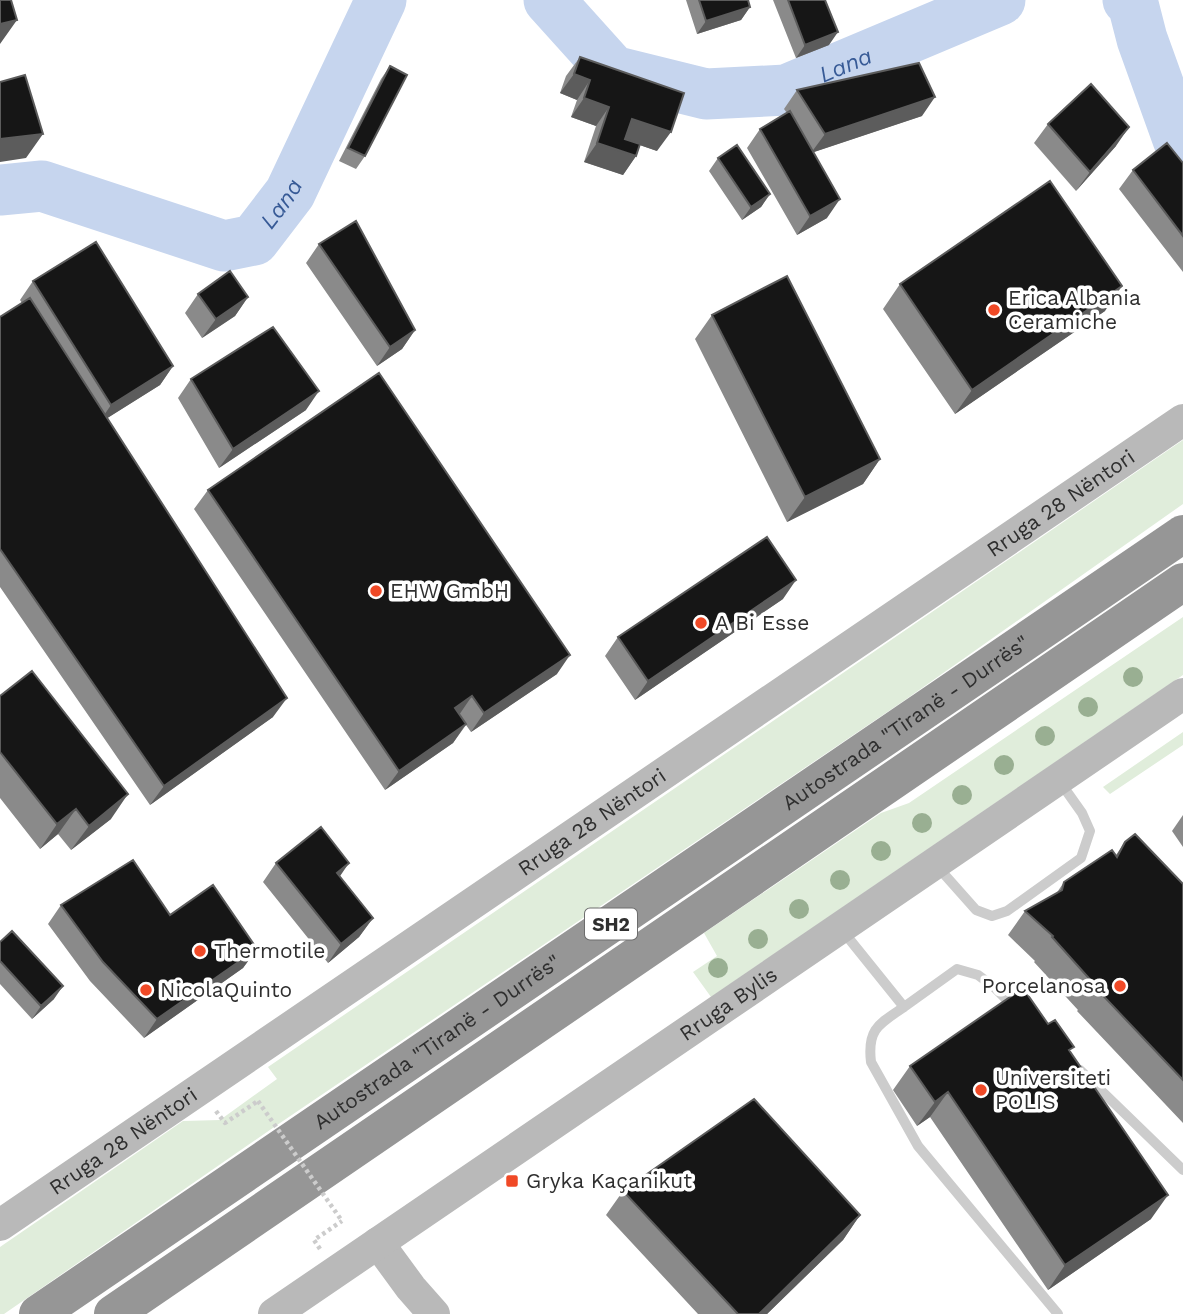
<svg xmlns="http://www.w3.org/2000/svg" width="1183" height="1314" viewBox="0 0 1183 1314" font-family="'Work Sans',sans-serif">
<rect width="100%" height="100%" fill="#fff"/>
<path fill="#e0eddb" d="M1183,440v64l-278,196 -625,423 -276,191h-4v-67l183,-126 37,-1 57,-41 -9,-12z
M1183,617v58l-472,322 -18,-25 24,-16 -13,-23 177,-120 28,-10z
M1183,732v13l-73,49 -7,-7z"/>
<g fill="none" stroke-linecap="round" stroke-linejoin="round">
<g stroke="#c6d5ee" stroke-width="51">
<path id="s1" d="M549,0l64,71 93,23 80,-4 214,-90"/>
<path d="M1128,0l5,4 9,35 36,100 5,4"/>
<path id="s2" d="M0,190l42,-4 182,60 30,-6 36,-47 91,-193"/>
</g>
<path stroke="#ccc" stroke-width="4.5" stroke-dasharray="3.5 3.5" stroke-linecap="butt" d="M216,1111l9,12 33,-22
M320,1249l-6,-9 28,-19"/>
<path stroke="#ccc" stroke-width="10" d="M936,865l40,45 16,6 15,-5 74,-53 9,-27 -8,-18 -22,-31
M842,930l62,77 53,-38 21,6 16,12 21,21
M904,1007c-25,17 -37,22 -33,55l47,84 140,168
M1080,1070l103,100"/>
<g stroke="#b9b9b9" stroke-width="32">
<path id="s3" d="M0,1225l1183,-805"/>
<path d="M378,1243l33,45 23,26"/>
<path id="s4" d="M274,1314l909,-620"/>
</g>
<g stroke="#969696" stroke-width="38">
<path id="s5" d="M38,1314l1145,-780"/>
<path d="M113,1314l1070,-732"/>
</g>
<path stroke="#ccc" stroke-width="4.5" stroke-dasharray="3.5 3.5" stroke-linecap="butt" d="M258,1101l84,120"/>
</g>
<g fill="#99af92">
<circle cx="1133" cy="677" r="10"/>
<circle cx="1088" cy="707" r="10"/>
<circle cx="1045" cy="736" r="10"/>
<circle cx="1004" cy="765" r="10"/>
<circle cx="962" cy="795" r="10"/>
<circle cx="922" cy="823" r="10"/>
<circle cx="881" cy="851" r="10"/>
<circle cx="840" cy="880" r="10"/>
<circle cx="799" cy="909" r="10"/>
<circle cx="758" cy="939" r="10"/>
<circle cx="718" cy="968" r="10"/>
</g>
<path fill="#8a8a8a" d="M686,0h62l2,7 -9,13 -44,14z
M773,0h52l4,45 -33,13z
M580,57l77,94 -17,-6 -4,11 -13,19 -39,-13 12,-36 -25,-9 6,-17 -17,-7 6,-17z
M390,66l-25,90 -9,13 -17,-8 42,-82z
M797,90l125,26 -108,36 13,66 -30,17 -50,-87 13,-19 27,-16 -3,-4z
M1048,124l68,22 -40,45 -42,-48z
M718,158l52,36 -9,13 -19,13 -33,-49z
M1183,163v109l-64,-83 14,-19z
M319,244l96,86 -13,19 -25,17 -71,-103z
M33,281l140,85 -13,19 -53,33 166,299 -123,88 -150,-218v-270l22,-14 -2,-3z
M900,284l205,27 -150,103 -72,-105z
M198,294l50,3 -13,19 -33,22 -17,-25z
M712,315l168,144 -17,25 -76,38 -92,-183z
M191,379l115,31 -87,58 -41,-70z
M208,490l349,184 -86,58 -5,-7 -13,18 -68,47 -191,-281z
M783,599l-148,101 -30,-44 13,-19z
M0,696l111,123 -40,31 -13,-16 -18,15 -40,-51z
M1183,815v32l-11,-16z
M1125,842l58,42v239l-106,-112 1,-1 -44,-48 1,-1 -27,-26 17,-24 31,-17 8,-12 52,-27z
M276,863l97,55 -14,19 -31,26 -65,-81z
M61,905l109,10 87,34 -14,19 -99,70 -54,-57 -42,-57z
M0,942l54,57 -22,20 -32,-35z
M1048,1024l103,195 -103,71 -118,-173 -13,9 -24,-36 17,-24z
M623,1191l237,24 -17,25 -76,74h-69l-92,-99z"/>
<path fill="#5c5c5c" d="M750,7l-9,13 -44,14 9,-13z
M17,20l-17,24v-20z
M838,32l-9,13 -33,13 9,-13z
M574,74l16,6 -13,20 -17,-7z
M935,97l-13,19 -111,37 14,-19z
M584,98l25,9 -13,19 -25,-9z
M632,119l39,13 -14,19 -38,-13z
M1129,127l-13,19 -40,45 14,-19z
M43,134l-17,24 -26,4v-23z
M597,143l39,13 -13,19 -39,-13z
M770,194l-9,13 -19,13 9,-13z
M840,199l-13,19 -30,17 13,-19z
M1122,286l-17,25 -150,103 17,-24z
M248,297l-13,19 -33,22 14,-19z
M415,330l-13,19 -25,17 13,-19z
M173,366l-13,19 -62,39 13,-19z
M319,391l-13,19 -87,58 14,-19z
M880,459l-17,25 -76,38 18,-25z
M796,580l-13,19 -148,101 13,-19z
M570,655l-13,19 -86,58 13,-19z
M472,696l-13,19 -4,-7z
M287,698l-14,19 -123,88 14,-19z
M466,724l-13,19 -68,47 14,-19z
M128,794l-17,25 -40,31 18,-24z
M76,809l-18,25 -18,15 17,-25z
M349,863l-13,19 1,-9z
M373,918l-14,19 -31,26 13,-19z
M257,949l-14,19 -99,70 13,-19z
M63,986l-9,13 -22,20 9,-13z
M948,1092l-18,25 -13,9 18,-24z
M1168,1195l-17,24 -103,71 17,-25z
M860,1215l-17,25 -76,74h-8z"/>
<path fill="#161616" stroke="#5c5c5c" stroke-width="2" d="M0,0h11l6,20 -17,4z
M699,0h49l2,7 -44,14z
M788,0h37l13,32 -33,13z
M580,57l104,36 -13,39 -39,-13 -7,20 15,5 -4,12 -39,-13 12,-36 -25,-9 6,-18 -16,-6z
M919,63l16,34 -110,37 -28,-44z
M390,66l17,9 -42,81 -17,-8z
M25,75l18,59 -43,5v-57z
M1091,84l38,43 -39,45 -42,-48z
M790,111l50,88 -30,17 -50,-87z
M1167,143l16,20v73l-50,-66z
M737,145l33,49 -19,13 -33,-49z
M1050,181l72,105 -150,104 -72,-106z
M356,221l59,109 -25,17 -71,-103z
M96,242l77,124 -62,39 -78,-124z
M230,271l18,26 -32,22 -18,-25z
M787,276l93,183 -75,38 -93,-182z
M30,298l257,400 -123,88 -164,-237v-232z
M273,327l46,64 -86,58 -42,-70z
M379,373l191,282 -86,58 -12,-17 -17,12 11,16 -67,47 -191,-281z
M767,537l29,43 -148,101 -30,-44z
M32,671l96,123 -39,32 -13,-17 -19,15 -57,-72v-56z
M321,827l28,36 -12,10 36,45 -32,26 -65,-81z
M1135,834l48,50v196l-89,-94 1,-1 -43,-48 1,-1 -28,-25 37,-21 2,-8 48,-32 5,7 8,-15z
M133,860l37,55 43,-30 44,64 -100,70 -54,-57 -42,-57z
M12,931l51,55 -22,20 -41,-45v-19z
M1023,988l25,36 7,-4 19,27 -5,3 99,145 -103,70 -117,-173 -13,10 -25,-36z
M754,1099l106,116 -101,99h-21l-115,-123z"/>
<g fill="#f04926" stroke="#fff" stroke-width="2.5">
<circle cx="994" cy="310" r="7"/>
<circle cx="376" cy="591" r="7"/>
<circle cx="701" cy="623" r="7"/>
<circle cx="200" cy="951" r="7"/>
<circle cx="1120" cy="986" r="7"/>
<circle cx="146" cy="990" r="7"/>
<circle cx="981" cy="1090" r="7"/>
<rect x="505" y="1174" width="14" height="14" rx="3.5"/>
</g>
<g text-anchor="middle" stroke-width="7" stroke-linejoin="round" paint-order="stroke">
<rect fill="#fff" stroke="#6d6d6d" stroke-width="2" x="585" y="908.5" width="52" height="31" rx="5"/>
<g font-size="19" font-weight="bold" fill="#2f2f2f">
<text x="611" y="931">SH2</text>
</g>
<g font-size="21" fill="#2f2f2f" stroke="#fff" text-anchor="start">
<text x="1008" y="305">Erica Albania<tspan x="1008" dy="24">Ceramiche</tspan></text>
<text x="390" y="598">EHW GmbH</text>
<text x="715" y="630">A Bi Esse</text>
<text x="214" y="958">Thermotile</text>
<text x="1106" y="993" text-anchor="end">Porcelanosa</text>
<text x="160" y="997">NicolaQuinto</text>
<text x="995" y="1085">Universiteti<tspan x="995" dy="24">POLIS</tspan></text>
<text x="526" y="1188">Gryka Kaçanikut</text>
</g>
<g font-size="21" fill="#2f2f2f" stroke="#fff">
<text dy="7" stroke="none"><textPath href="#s3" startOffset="1283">Rruga 28 Nëntori</textPath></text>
<text dy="7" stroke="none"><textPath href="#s5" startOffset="1050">Autostrada "Tiranë - Durrës"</textPath></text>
<text dy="7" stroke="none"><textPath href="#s3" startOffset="716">Rruga 28 Nëntori</textPath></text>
<text dy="7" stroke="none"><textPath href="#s4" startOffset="550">Rruga Bylis</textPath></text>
<text dy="7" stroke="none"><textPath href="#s5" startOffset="483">Autostrada "Tiranë - Durrës"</textPath></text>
<text dy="7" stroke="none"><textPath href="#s3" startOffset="149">Rruga 28 Nëntori</textPath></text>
</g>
<g font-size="23" font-style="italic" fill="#375a96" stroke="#fff">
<text dy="8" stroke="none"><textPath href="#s1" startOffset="336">Lana</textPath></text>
<text dy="8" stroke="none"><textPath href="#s2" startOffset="310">Lana</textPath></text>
</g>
</g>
</svg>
